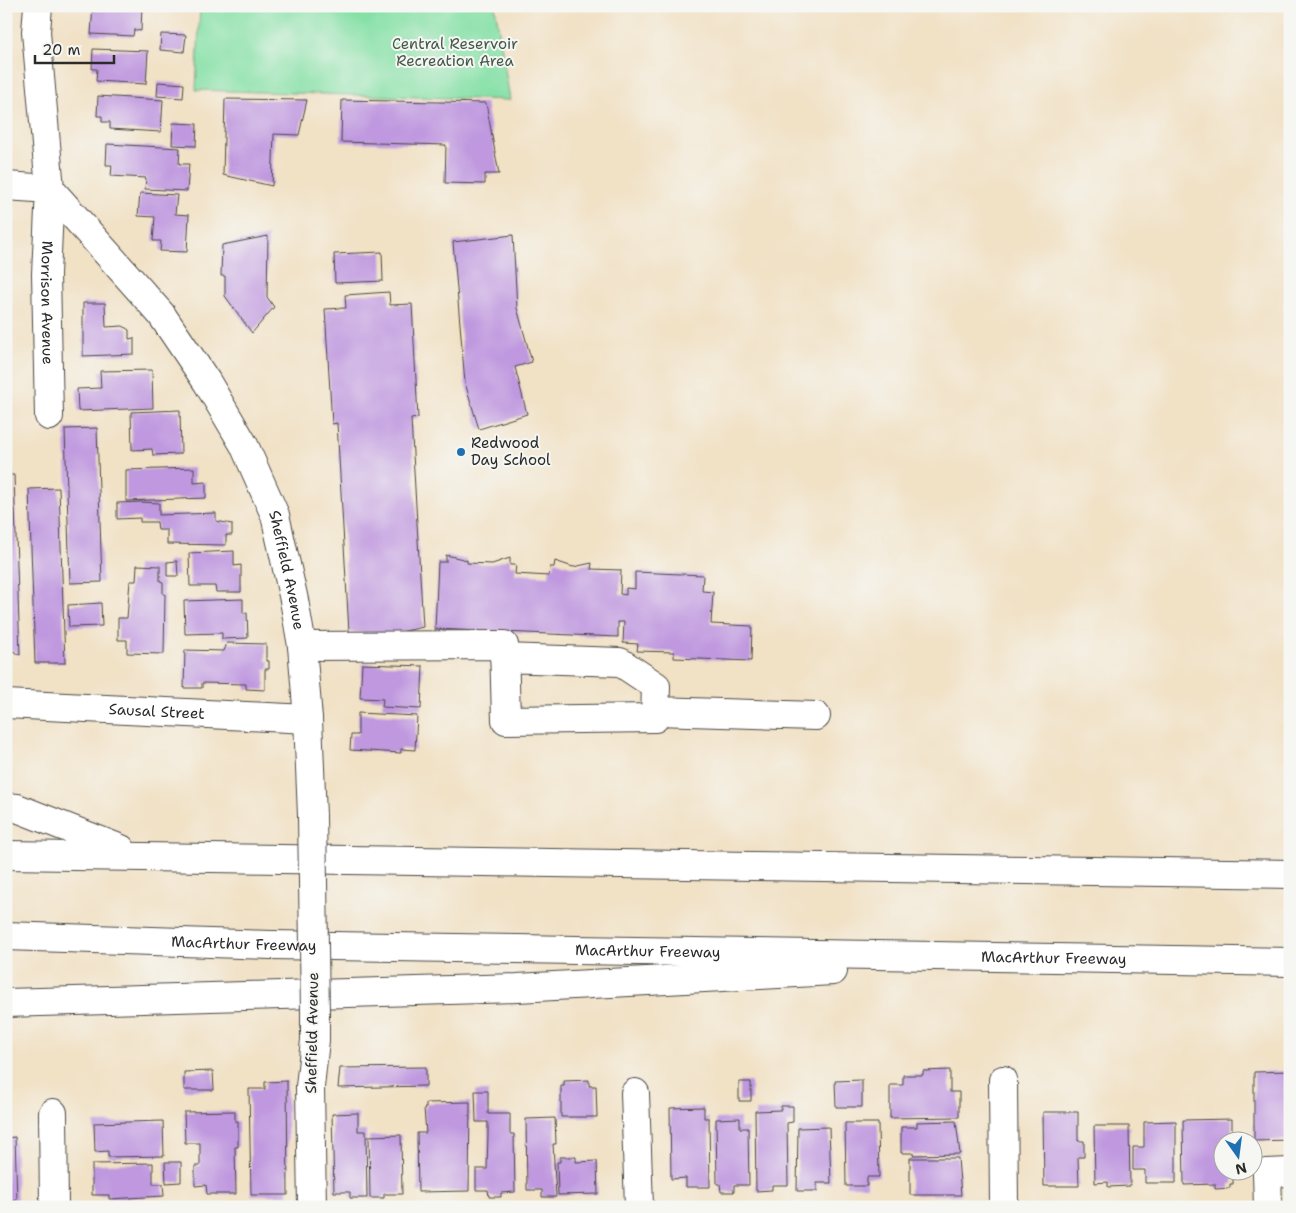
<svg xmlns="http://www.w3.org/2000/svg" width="1296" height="1213" viewBox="0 0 1296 1213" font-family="'Shantell Sans',sans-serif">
<rect width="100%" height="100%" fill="#f6f6f2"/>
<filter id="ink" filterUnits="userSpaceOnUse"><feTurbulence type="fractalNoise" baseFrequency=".02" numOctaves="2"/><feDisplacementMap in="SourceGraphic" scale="10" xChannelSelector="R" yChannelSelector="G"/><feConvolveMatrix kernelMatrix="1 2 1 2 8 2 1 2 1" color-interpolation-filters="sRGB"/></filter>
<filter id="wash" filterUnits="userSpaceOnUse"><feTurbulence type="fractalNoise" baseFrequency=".0096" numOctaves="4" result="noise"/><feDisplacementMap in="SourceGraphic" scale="20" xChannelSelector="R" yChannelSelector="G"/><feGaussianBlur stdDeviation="1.12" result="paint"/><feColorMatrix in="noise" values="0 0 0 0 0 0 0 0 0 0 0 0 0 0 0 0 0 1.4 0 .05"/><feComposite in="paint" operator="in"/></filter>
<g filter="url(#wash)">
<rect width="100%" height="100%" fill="#f1e1c5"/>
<path fill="#85e0a6" stroke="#588668" d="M200,6h295l15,94 -314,-10z"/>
<g id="blocks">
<path fill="#bf98df" d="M93,6h49l-1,25 -7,-1 -1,6 -42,-2z
M161,34l25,1 -2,17 -24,-2z
M93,49l55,2 -2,33 -50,-3 1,-12h-5z
M158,82l26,2 -1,14 -26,-2z
M98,96l65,4 -2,32 -51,-3v-7h-8v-6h-5z
M225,99l82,1 -8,35 -25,-1 -2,52 -49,-11z
M342,100l144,3 13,71h-14v10l-40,-1 1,-38 -105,-3z
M173,123l24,1 -1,22 -24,-1z
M107,144l73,4 -1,16h10l-2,27 -42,-2 1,-11 -35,-2 1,-11h-6z
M140,193l37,2 -2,19 14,1 -2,37 -27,-1 1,-10h-8l2,-24 -17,-1z
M513,235l4,73 15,54 -17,5 12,47 -48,15 -14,-46 -12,-141z
M268,236l-1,61 7,10 -22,26 -27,-37v-20h-4l1,-31z
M382,252l1,29 -48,2 -1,-29z
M389,292l1,13 22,-1 6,114 -7,1 12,208 -36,8 -38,-3 -12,-209 -5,1 -7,-115 21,-1 -1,-13z
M83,303h22l1,24 17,-1 6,4v9l5,-1v16l-51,2z
M152,370l1,38 -75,3 -1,-22 24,-1 -1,-17z
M180,410l1,44 -28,1 -1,-6 -20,1 -1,-38z
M97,428l5,154 -32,1 -5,-154z
M194,468v15l12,-1v16l-80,3v-31z
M6,475h8l6,180 -14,-8z
M59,488l6,175h-30l-6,-174z
M140,502l19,1v12l57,-2v8l16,3v11h-6v10l-59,-1v-14h-9l-1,-8h-17v-4l-23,1v-16z
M234,551v15l7,-1v27h-25l-1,-6h-25l-1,-33z
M446,555l21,5v3l25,1 18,-6v7h6l-1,9 34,2 1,-9h4l1,-6 18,6 19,-4 -1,6 30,1 -1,24 6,1v-7l9,1v-17l68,3 -1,16 11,1 -2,32 41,2 -1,35 -77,-3v-6l-37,-1 1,-7 -15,-1 1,-21h-6v15l-183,-8 3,-67h8z
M177,561l1,15h-11v-14z
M137,565l23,1v15l3,1v12h2l-1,60 -37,-1v-13h-9v-22h9l3,-37h6z
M243,599v14h4l1,25 -26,1v-6l-37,1 -1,-33z
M101,603l1,23 -33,1 -1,-22z
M227,643l39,1v17h3v8h-4v21l-19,-1v-5l-44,-1v5h-18l1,-38 39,1z
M362,664l61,2 -2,43 -39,-2 1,-8 -23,-1z
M358,713l59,3 -2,34 -14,-1v4l-51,-3 1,-15h7z
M426,1067v19l-88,2 2,-20z
M950,1070v22h9v25l-69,1v-33h13v-10h20v-4z
M213,1071l1,19h-30v-18z
M1290,1071v69l-36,1v-69z
M589,1080v6h7l1,31h-36v-31h3v-5z
M862,1080v27h-26l-1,-26z
M287,1081l1,114h-37l-2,-106h16v-7z
M739,1082h12v19h-12z
M475,1091h13v23h22v20h4l1,58 -14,1v4h-12l-1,-7h-12v-21h11l1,-35v-12h-12z
M470,1102l-1,89 -51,1 -1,-59h9l-2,-25h2v-5z
M781,1106h12v16l-6,1 1,62h-16v5l-16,1 -1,-80 26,-1z
M704,1107v11h5l1,69h-24v-9l-15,1 -1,-71z
M235,1111v10h3v26h-3l1,47h-29l-1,-9 -11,1v-20h5v-23h-15l-1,-31z
M1043,1112h35v29h6v16h-6l1,29h-35z
M358,1113v18h8l1,67h-17v-6h-16l-2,-78z
M555,1118l1,26h-3l3,53h-14v-7h-15l-1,-71z
M740,1118v10h8l1,57h-15v7h-13l-1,-8h-3l-1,-65z
M1232,1119v21h-8v30h9v14h-3v4l-15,1v-5l-31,1 -1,-65z
M163,1121l1,35 -56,1v-6l-13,1 -1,-29z
M956,1121l4,33 -47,1v-2h-12v-26h16v-5z
M1176,1121v62h-31v-13h-12v-23h11v-25z
M845,1123h33l1,54h-12v9h-21z
M1094,1126h35l1,60 -22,1v-5l-13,1z
M829,1127l2,56h-14v8h-20l1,-63z
M401,1135l1,59h-18v4h-14l-1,-62z
M15,1137l2,63h-11v-62z
M560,1157h16v5l21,-1 1,33 -40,1 -1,-33h3z
M910,1158h48l3,37h-51z
M165,1162h16v20l-15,1z
M153,1163v21h10l1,12 -55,3v-4h-17v-31z"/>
</g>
</g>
<g filter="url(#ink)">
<use href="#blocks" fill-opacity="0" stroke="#494642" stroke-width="1"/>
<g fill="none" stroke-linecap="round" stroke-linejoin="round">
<defs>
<g id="minor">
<path id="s1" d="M38,6l-2,26 14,157 111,125 46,68 37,63 31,70 19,85 8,46 6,73 4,97"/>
<path id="s2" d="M6,186l44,3 -4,85 3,142"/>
<path d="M302,646l202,-1 2,75 149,-2 1,-32 -36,-24 -116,-4"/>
<path id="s3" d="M6,704l302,15"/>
<path d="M656,711l160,5"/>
<path d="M1003,1080l1,127"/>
<path d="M635,1093l4,114"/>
<path d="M53,1113l1,94"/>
<path d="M312,1207l-2,-120 5,-47v-27"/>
<path d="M1268,1207l-1,-34 23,-1"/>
</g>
<g id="highway">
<path d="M6,807l11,1 104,41"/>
<path d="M6,855l1284,19"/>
<path id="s4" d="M6,936l266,9 1018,17"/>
<path d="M6,1003l511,-15 316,-17"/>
</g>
</defs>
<use href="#minor" stroke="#494642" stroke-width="30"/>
<use href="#highway" stroke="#494642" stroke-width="30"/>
<use href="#minor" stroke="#fff" stroke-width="28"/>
<use href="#highway" stroke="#fff" stroke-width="28"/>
<defs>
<path id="minor-bridge" d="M312,816l3,197"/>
</defs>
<use href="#minor-bridge" stroke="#494642" stroke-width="30" stroke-linecap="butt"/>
<use href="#minor-bridge" stroke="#fff" stroke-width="28"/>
</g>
</g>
<circle fill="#1f6fb2" stroke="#f6f6f2" stroke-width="2" cx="461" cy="452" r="5"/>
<g text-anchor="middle" stroke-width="4" stroke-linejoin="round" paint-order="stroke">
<g font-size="15" fill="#42584a" stroke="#f6f6f2">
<text x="455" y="49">Central Reservoir<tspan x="455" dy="17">Recreation Area</tspan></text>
</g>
<g font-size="15" fill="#2b2b2b" stroke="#f6f6f2">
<text dy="5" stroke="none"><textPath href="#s2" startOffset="158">Morrison Avenue</textPath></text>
<text dy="5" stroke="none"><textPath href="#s1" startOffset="639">Sheffield Avenue</textPath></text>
<text dy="5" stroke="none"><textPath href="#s3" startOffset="151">Sausal Street</textPath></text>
<text dy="5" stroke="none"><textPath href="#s4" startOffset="238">MacArthur Freeway</textPath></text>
<text dy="5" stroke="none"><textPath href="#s4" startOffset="642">MacArthur Freeway</textPath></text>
<text dy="5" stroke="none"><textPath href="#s4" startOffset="1048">MacArthur Freeway</textPath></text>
<text transform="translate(312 1033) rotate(-89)" y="5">Sheffield Avenue</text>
</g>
<g font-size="15" fill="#2b2b2b" stroke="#f6f6f2" text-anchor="start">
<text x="471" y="448">Redwood<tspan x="471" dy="17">Day School</tspan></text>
</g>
</g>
<rect width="1296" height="1213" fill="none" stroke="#f6f6f2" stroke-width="25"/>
<g transform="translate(1238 1156) rotate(166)"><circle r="24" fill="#f6f6f2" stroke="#a5a5a2"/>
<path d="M0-4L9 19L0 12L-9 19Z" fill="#1f6fb2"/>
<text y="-8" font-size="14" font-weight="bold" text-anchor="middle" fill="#2b2b2b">N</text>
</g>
<path d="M35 55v8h79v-8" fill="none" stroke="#2b2b2b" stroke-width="2.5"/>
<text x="42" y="55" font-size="15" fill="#2b2b2b" stroke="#f6f6f2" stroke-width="4" paint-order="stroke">20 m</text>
</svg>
